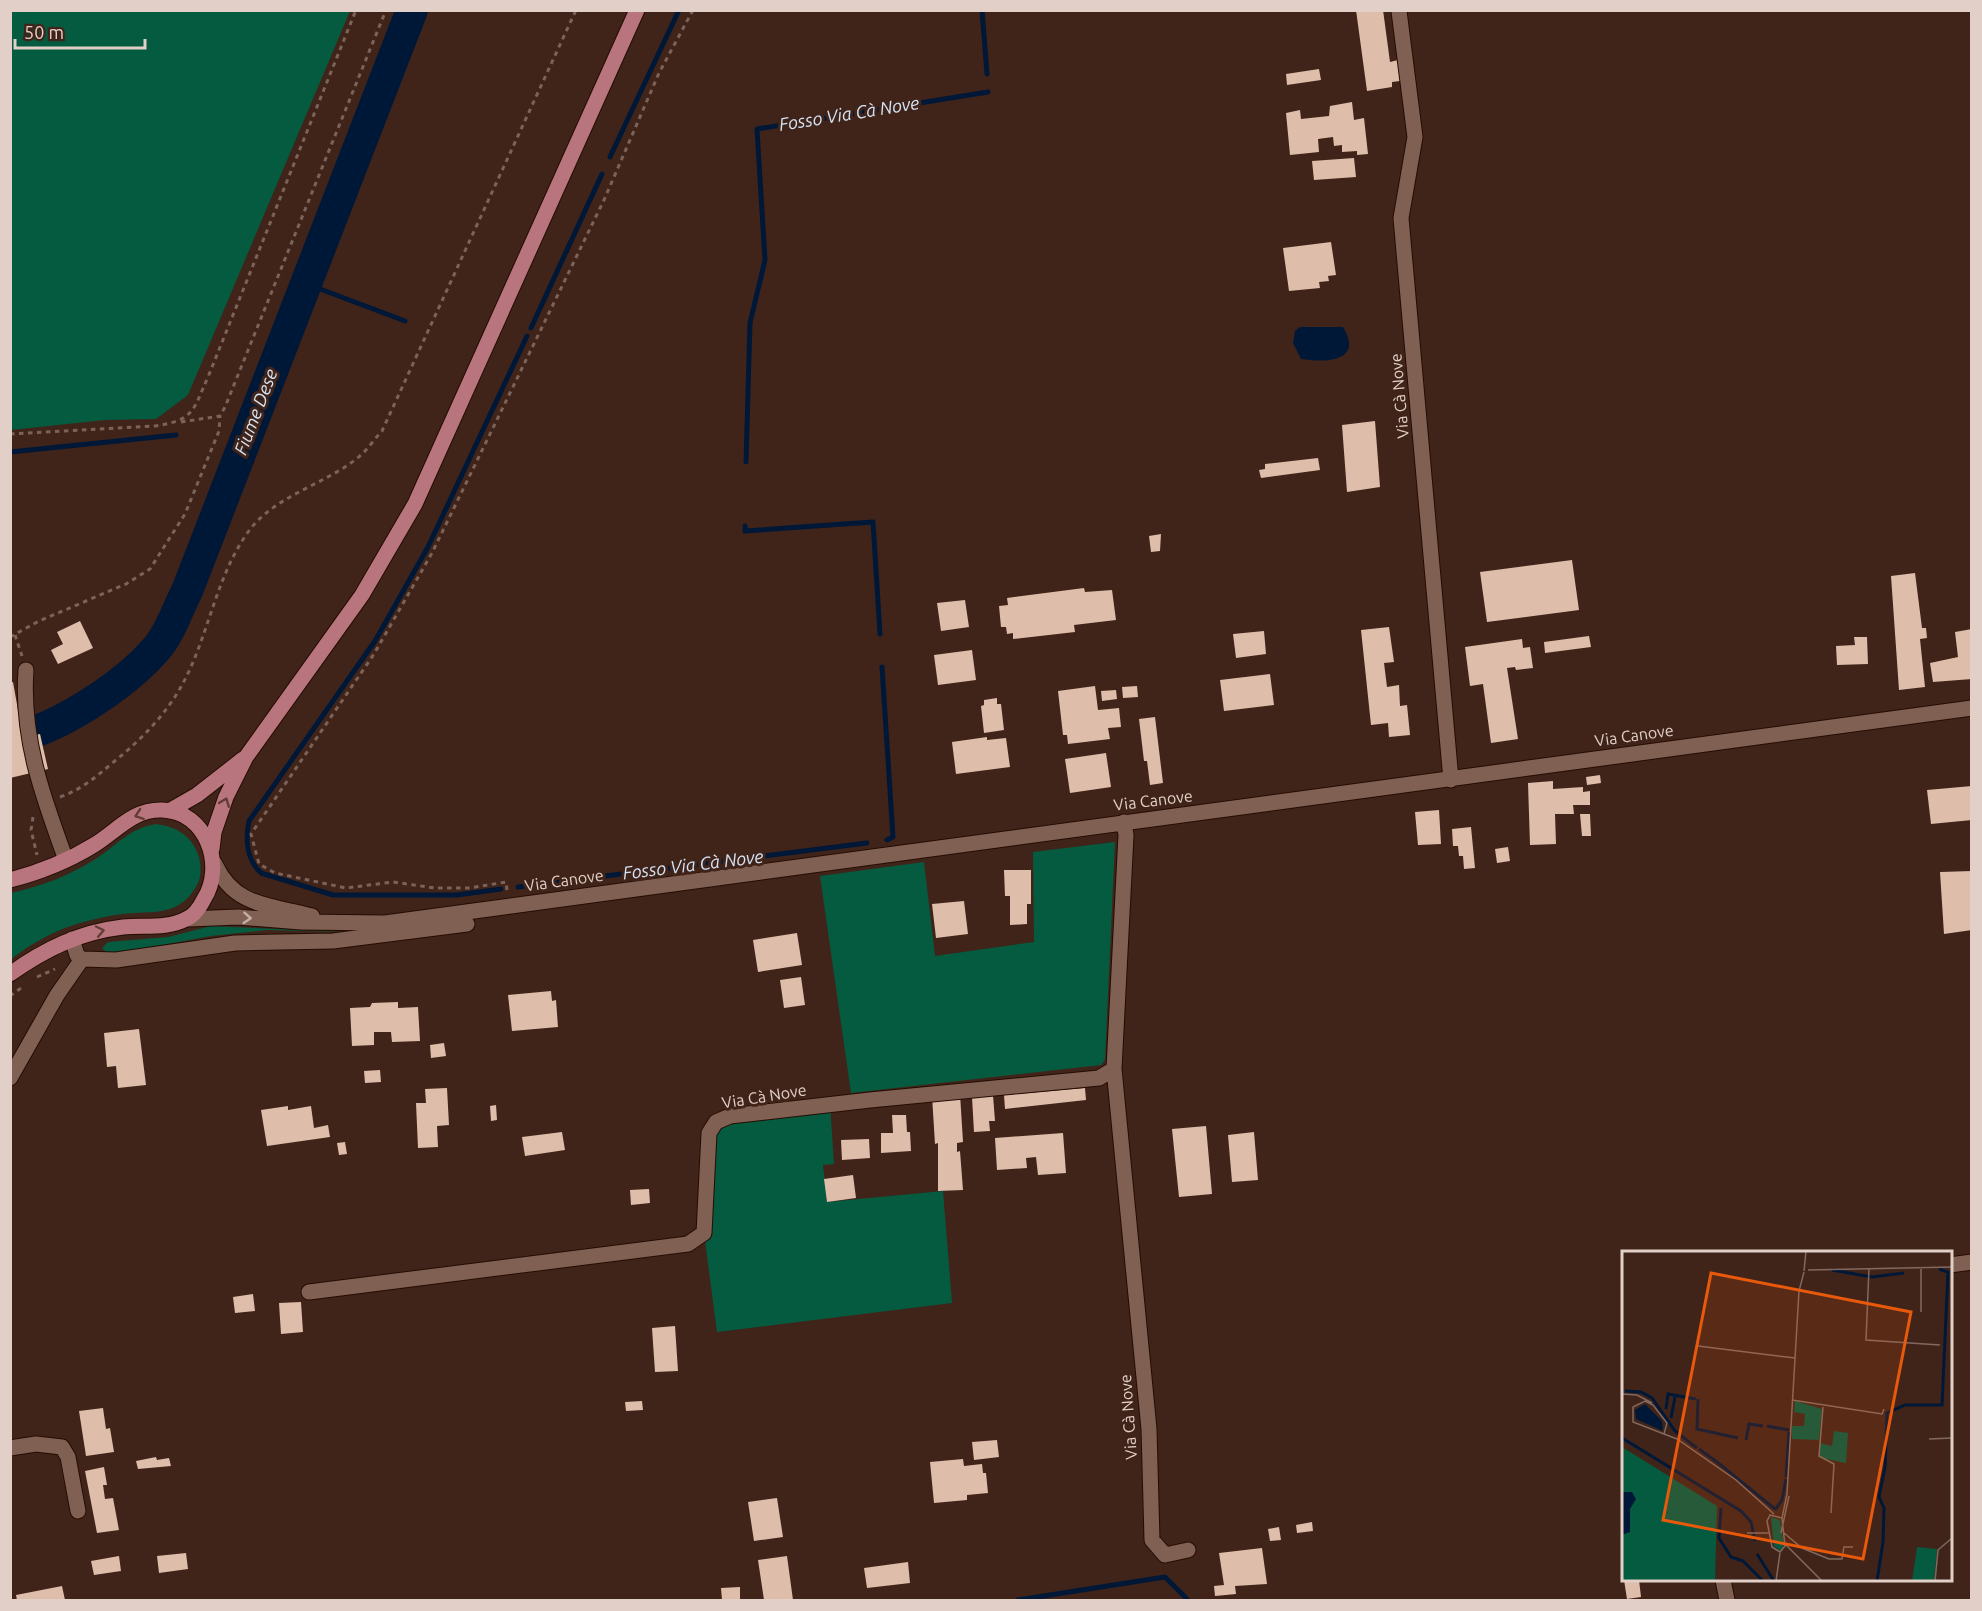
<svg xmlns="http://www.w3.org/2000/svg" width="1982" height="1611" viewBox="0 0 1982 1611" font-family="Ubuntu,sans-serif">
<rect width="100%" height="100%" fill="#402419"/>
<path fill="#055b40" d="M10,11h340l-162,384 -32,24 -51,1 -94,10z
M156,824c16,2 30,8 38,22 7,11 9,28 3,39 -15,27 -35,27 -63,28 -17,1 -37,5 -54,10 -25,7 -48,20 -69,36v-66c31,-7 58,-17 86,-35 20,-13 33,-30 59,-34z
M1115,842l-10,218 -4,5 -250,28 -31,-217 104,-14 11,94 99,-14 -1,-90z
M211,926l135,6 -79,-2 -56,6 -102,19 -7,-7 6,-6 60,-5z
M830,1104l4,60 -11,1 4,37 116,-11 9,112 -235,29 -13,-99 12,-111z"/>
<path fill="#001838" d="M1300,327h43c21,34 -16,36 -42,32l-8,-16 2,-12z"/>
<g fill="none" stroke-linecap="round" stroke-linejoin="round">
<path stroke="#001838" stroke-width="5" d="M982,10l5,64
M610,157l69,-147
M307,284l98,37
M531,328l71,-154
M10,452l166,-17
M746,462l4,-139 15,-63 -8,-131 231,-37
M745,526v5l128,-9 7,112
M882,667l11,170 -6,3
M518,887l349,-44
M501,889l-44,6h-124l-72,-22c-14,-13 -16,-33 -12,-52l126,-180 53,-94 99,-211
M1018,1600l147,-23 23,23"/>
<path stroke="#001838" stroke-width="32" d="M10,739c49,-10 115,-54 147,-91 13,-15 21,-40 30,-57l225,-581"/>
</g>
<path fill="#dfbdab" d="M1356,10h27l7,52 8,-2 2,21 -8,1v5l-25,4z
M1319,69l2,11 -34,5 -1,-11z
M1352,102l2,18 10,-2 4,36 -11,1v-4l-15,1v-7l-8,1 -1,-9 -15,2 1,13 -29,3 -4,-42 14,-3 1,9 28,-3 1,-10z
M1354,158l2,19 -42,3 -2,-19z
M1331,242l5,33 -8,1 1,5 -10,1 1,6 -31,3 -6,-43z
M1375,421l5,66 -33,5 -5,-67z
M1318,458l2,12 -59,8 -2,-8 6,-1v-5z
M1161,534l-1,17 -9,1 -2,-16z
M1572,560l7,50 -92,12 -7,-50z
M1915,573l7,55h4l1,10 -7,1 5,48 -26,3 -8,-114z
M1084,588l1,4 27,-2 4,30 -42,5 1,7 -62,7v-6l-6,1 -1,-7h-5l-2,-21 9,-1 -1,-7z
M965,600l4,27 -28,4 -4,-28z
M80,621l13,27 -35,16 -7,-14 12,-6 -6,-12z
M1389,627l5,35 -10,1 3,24 12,-2 1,21 7,-1 3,30 -21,2 -1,-14 -17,2 -10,-95z
M1972,629v50l-39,3 -3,-19 28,-6 -3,-25z
M1264,631l2,23 -30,4 -3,-24z
M1589,636l2,11 -46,6 -1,-11z
M1854,637h13l1,27 -31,1 -1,-19 19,-1z
M1522,639l1,9 7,-1 3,21 -17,2 -1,-3 -8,1 11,71 -27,4 -8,-59 -13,2 -5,-39z
M972,650l4,30 -38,5 -4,-30z
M1270,674l4,31 -50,6 -4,-31z
M13,682l10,56 17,-4 8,35 -38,9v-95z
M1095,686l3,24 21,-2 2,19 -13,1 2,11 -42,5 -1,-9h-4l-5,-44z
M1137,686l1,11 -15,1 -1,-11z
M1116,690l1,9 -15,2 -1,-10z
M997,698v6h4l3,26 -20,3 -3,-27 3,-1v-5z
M1155,717l8,66 -13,2 -3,-24h-3l-5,-42z
M987,737v3l19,-2 4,29 -54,7 -4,-32z
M1106,753l5,34 -41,6 -5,-34z
M1600,775l1,8 -14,2 -1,-8z
M1553,781v8l30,-2v5l7,-1v14h-17l1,9h-19l1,30 -26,1 -2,-62z
M1972,786v34l-41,4 -4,-34z
M1439,810l2,34 -23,1 -3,-33z
M1580,814h10l1,22h-9z
M1471,827l4,41 -11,1 -1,-13h-4l-1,-10h-5l-1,-17z
M1508,847l2,14 -13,2 -2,-14z
M1004,870h27v34h-4v20l-17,1v-29h-5z
M1972,871v59l-28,4 -4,-62z
M964,901l4,33 -32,4 -4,-34z
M797,933l5,32 -44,7 -5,-32z
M801,977l4,28 -21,3 -4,-28z
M551,991l1,10 4,-1 2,27 -46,4 -4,-36z
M398,1002v6l20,-1 2,34 -28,1 -1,-10h-17v13l-22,1 -2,-38 20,-1 2,-4z
M139,1029l7,56 -28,3 -2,-22 -9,1 -3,-34z
M444,1043l2,13 -15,2 -1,-13z
M380,1070l1,12 -16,1 -1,-12z
M447,1088l2,37 -12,1 1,21 -20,1 -2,-45h10l-1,-14z
M1085,1088l1,12 -81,9 -1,-14z
M960,1094l3,48 -6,1v9l3,-1 3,39 -25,1v-48l-3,1 -3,-48z
M993,1095l2,26h-6l1,10 -16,1 -2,-35z
M496,1105l1,15 -6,1 -1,-15z
M288,1106v4l23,-4 3,22 14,-3 2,12 -63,9 -6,-36z
M892,1115h14l1,17h3l1,19 -30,2v-20h12z
M1206,1126l6,68 -33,3 -7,-68z
M562,1132l3,18 -40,6 -3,-19z
M1254,1132l4,48 -26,2 -4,-47z
M1063,1133l3,40 -28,2 -2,-18 -10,1 1,10 -30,2 -2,-32z
M869,1139l1,19 -28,2 -1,-20z
M345,1142l2,12 -8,1 -2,-12z
M853,1175l3,23 -29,4 -3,-23z
M649,1189l1,14 -19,2 -1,-15z
M253,1294l2,17 -20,2 -2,-16z
M301,1302l2,30 -22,2 -2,-31z
M675,1326l3,45 -23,1 -3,-44z
M642,1401l1,9 -17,1 -1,-9z
M103,1408l3,21 4,-1 4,24 -28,4 -7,-45z
M997,1440l2,17 -25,3 -2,-18z
M156,1457l1,3 12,-2 2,8 -33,3 -2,-8z
M963,1459l1,7 18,-2 1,9h3l2,20 -21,2v5l-33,3 -4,-41z
M104,1467l3,18h-4l2,14 8,-1 6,32 -22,3 -12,-62z
M777,1498l6,39 -29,4 -6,-39z
M1312,1522l1,9 -16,2 -1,-8z
M1279,1527l2,13 -11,1 -2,-12z
M1262,1548l5,36 -32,2 1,8 -21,2 -1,-10 10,-1 -5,-32z
M186,1553l2,16 -29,4 -2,-17z
M119,1556l2,15 -27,4 -3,-14z
M787,1556l6,44h-29l-6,-40z
M908,1562l2,21 -43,5 -3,-20z
M1624,1580h15l2,17 -14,2z
M62,1586l3,14h-48l-1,-5z
M740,1587v13h-18l-1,-12z"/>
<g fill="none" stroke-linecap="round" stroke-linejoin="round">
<defs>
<path id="minor" d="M1399,11l16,126 -14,81 50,562
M26,670c-5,68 17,127 40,190
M1124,822l2,13 -12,234 35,360 3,111 13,15 23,-5
M215,864c19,43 56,41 97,52
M188,919l50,-2 63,5 84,1 1587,-215
M72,939l5,16 5,4 34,1 119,-17 98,-2 134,-17
M10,1078l47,-83 25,-36
M1950,1265l22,-3
M309,1292l379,-48 16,-11 5,-100 7,-11 14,-6 140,-16 229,-22 15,-9
M10,1448l26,-4 26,3 6,10 10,54
M1723,1580l4,20"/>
<path id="major" d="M169,811l28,-16 46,-36
M212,849l2,-17 12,-35 20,-40 116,-162 53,-91 222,-494
M10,880c31,-8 58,-19 84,-35 23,-14 39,-36 68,-35 45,1 63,56 42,89 -4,8 -10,17 -18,20 -18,10 -43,6 -63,8 -43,5 -78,22 -113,47"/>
</defs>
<use href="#minor" stroke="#250c03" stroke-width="17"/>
<use href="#major" stroke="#250c03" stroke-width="17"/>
<path stroke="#7c6359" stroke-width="3" stroke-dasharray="4.5 4.5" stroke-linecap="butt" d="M181,422l39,-6 5,-9 161,-397
M10,434l145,-8c40,-6 38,-16 53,-49l148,-367
M15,635l7,21
M10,637l29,-16 87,-37 24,-15 35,-55 34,-83 1,-15
M60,797c23,-8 38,-22 56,-37 26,-21 50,-46 66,-75 26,-47 33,-105 64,-150 26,-40 81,-50 115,-80 8,-7 14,-17 21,-24l194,-421
M33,817l-2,13 6,25
M507,890l-1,-8 -36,6h-35l-42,-6 -47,6 -71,-15 -16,-9 -8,-30 123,-180 58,-101 172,-353 55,-127 34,-63
M37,977l18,-8
M10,996l14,-10"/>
<use href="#minor" stroke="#806052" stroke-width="15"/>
<use href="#major" stroke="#b8757d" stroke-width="15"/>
</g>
<defs><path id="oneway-chevron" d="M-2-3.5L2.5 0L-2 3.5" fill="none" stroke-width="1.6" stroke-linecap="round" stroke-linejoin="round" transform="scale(1.5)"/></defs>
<g stroke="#643c37">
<use href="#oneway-chevron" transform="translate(225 802) rotate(-69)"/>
<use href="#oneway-chevron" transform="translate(139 815) rotate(161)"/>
<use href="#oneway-chevron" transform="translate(100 931) rotate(-12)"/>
</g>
<use stroke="#c5aea5" href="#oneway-chevron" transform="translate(247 918) rotate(4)"/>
<g text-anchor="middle" stroke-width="6" stroke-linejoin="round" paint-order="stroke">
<g font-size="16" fill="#e2d0c8" stroke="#402419">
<text transform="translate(1399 396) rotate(-95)" y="6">Via Cà Nove</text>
<text transform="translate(1634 735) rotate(-8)" y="6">Via Canove</text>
<text transform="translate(1153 800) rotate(-7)" y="6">Via Canove</text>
<text transform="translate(564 880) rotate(-8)" y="6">Via Canove</text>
<text transform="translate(764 1096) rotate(-9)" y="6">Via Cà Nove</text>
<text transform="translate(1128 1417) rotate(-94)" y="6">Via Cà Nove</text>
</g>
<g font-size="18" font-style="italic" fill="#d4e3f5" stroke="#402419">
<text transform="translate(849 114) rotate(-9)" y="6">Fosso Via Cà Nove</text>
<text transform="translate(256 412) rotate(-69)" y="6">Fiume Dese</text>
<text transform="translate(693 865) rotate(-7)" y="6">Fosso Via Cà Nove</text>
</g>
</g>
<g transform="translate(1622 1251)">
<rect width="330" height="330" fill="#402419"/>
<path d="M173,150l27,8 -3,31 -27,-1v-13h12l1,-12 -11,-2zM212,180l14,2 -2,30 -26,-5v-15l12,3zM0,196l95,59 -2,75h-93zM149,266l9,3 4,25 -3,6 -7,-5zM295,296l20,2 -3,32h-22z" fill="#055b40"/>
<path d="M23,153l17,17 1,10 -27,-12 -1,-9zM0,241h10l4,7 -6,10v23l-8,3z" fill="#001838"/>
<path fill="none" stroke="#001838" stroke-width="3" d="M210,19l40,7 32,-4M3,140l16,1 11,6 23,33 22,17M76,148l-1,30 41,9M44,158l2,-15 28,5M49,167l4,-21M145,175l22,4M0,187l119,73 10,11 4,19M124,189l3,-16 14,2M77,198l18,13M95,211l58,47M164,226l3,-45M99,257l-2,30 12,19 12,4 20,20M153,259l7,-10 4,-21M135,303l17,27M255,330l6,-39 1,-34 -5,-11 6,-30 2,-54 18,-8h37l6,-133 -9,-3"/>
<path fill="none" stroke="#81695f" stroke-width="1.5" d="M247,17l-3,72 74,5M186,19l144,-3M182,20l2,-20M299,61v-45M76,95l97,12M0,143l15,1 15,8M170,149l90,14 2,-5M23,150l8,4 14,18 -3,11 -31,-12v-15zM201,156l-4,49 15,8 -3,49M42,183l13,5 59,41 38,34M307,188l23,-1M148,264l12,3 3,28 -5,6 -8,-5 -5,-26zM160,267l5,-24 12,-203 5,-19M125,282h23M159,282l8,-37M162,282l18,15 27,11h13l2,-12h9M164,294l36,36M154,330l4,-28M313,330l3,-31 14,-12"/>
<path fill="#e8590c" fill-opacity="0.15" stroke="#e8590c" stroke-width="3" d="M89,22l200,39 -48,247 -200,-39z"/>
<rect width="330" height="330" fill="none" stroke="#e2d0c8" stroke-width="3"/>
</g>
<rect width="1982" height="1611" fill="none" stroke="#e2d0c8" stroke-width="24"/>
<path d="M15 39v9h130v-9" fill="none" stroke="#e2d0c8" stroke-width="3"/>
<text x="24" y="39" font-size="18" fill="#e2d0c8" stroke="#402419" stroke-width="4.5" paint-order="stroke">50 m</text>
</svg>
